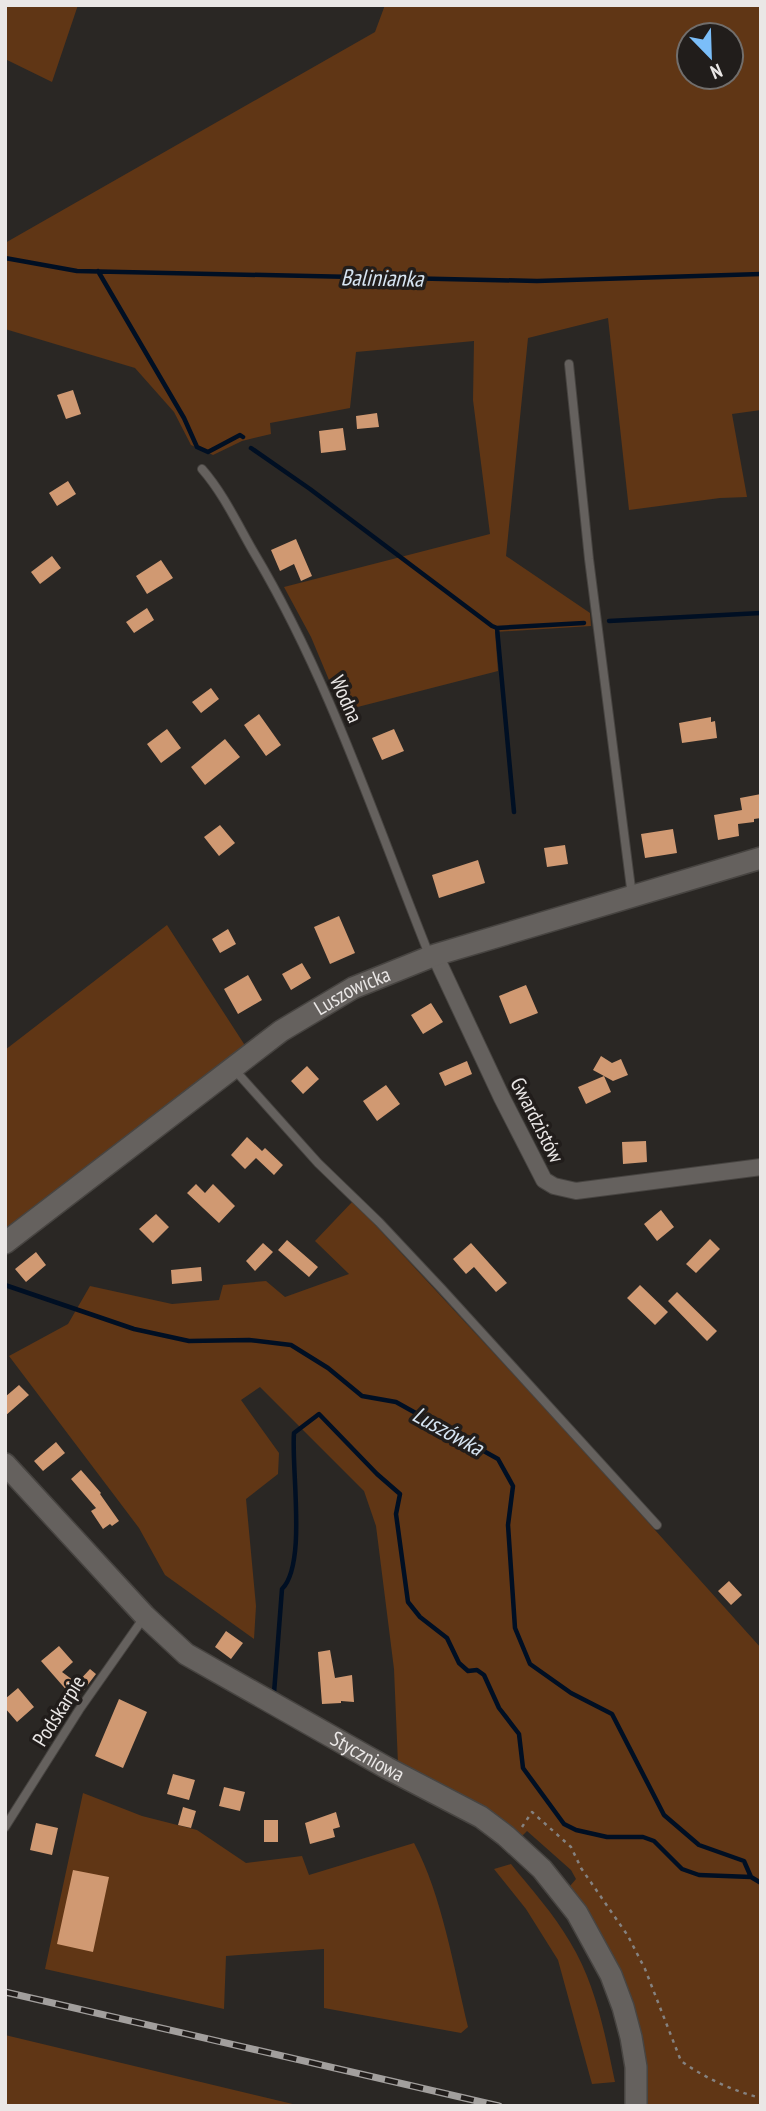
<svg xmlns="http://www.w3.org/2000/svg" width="766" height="2111" viewBox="0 0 766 2111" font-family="'PT Sans Narrow',sans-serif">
<rect width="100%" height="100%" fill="#2a2724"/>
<path fill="#603615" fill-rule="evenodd" d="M5,5h73l-26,77 -47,-23z
M385,5h376v405l-29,4 15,83 -27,1 -91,12 -21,-192 -80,20 -22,218 84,57 1,13 -96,6 3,39 -156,40 -31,-74 -27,-50 206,-53 -17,-134 1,-59 -118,11 -6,56 -80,15 1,11 -29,7 -29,14 -22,-10 -17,-33 -39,-44 -130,-39v-86l370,-211zM689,35h42v42h-42z
M167,925l79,122 -241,184v-181z
M353,1201l222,240 186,207v458h-115l-44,-169 -25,-42 -7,-9 6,-7 -5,-9 -44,-39 -6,6 -123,-73 -4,-95 -18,-143 -12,-35 -104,-104 -19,13 38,53 -1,21 -32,25 10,107 -2,33 -89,-64 -26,-47 -130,-172 59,-32 22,-38 82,18 47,-4 4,-15 43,-4 19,16 64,-23 -34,-33z
M83,1793l59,23 55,14 49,33 56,-7 7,19 105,-32c28,52 40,126 54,184l-7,6 -137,-25v-59l-98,7 -2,53 -179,-40z
M511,1864c20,25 43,50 59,78 26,42 35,93 45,140l-23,2 -34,-124 -32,-51 -32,-40z
M5,2035l296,71h-296z"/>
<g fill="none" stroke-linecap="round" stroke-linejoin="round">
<path stroke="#000f23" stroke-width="4.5" d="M5,258l72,13 460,10 224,-7
M98,271l86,147 13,29 11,5 32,-17 3,2
M251,448l59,41 182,137 5,2 87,-5
M609,621l152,-8
M497,628l17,184
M5,1285l129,44 55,12 60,-1 42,5 37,23 34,28 34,6 102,57 15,27 -5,39 7,103 15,36 41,29 41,21 52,101 35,30 45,16 7,16 10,6
M274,1693l8,-104c25,-25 9,-120 12,-156l25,-19 58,60 23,20 -4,20 12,88 12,15 27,21 12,25 9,8 9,-1 7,5 15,33 20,26 4,34 41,56 12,6 31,7h36l11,4 28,28 17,6 52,2"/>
</g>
<path fill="#d09972" d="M73,390l8,24 -15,5 -9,-24z
M377,413l2,14 -22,2 -1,-13z
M343,428l3,22 -25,3 -2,-22z
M68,481l8,13 -19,12 -8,-13z
M296,539l16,37 -11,5 -7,-17 -14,7 -9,-21z
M52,556l9,12 -21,16 -9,-12z
M161,560l12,18 -26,16 -11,-18z
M147,608l7,12 -20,13 -8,-11z
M211,688l8,11 -18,14 -9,-11z
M259,714l22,31 -15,11 -22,-31z
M711,717v5l4,-1 2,17 -35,5 -3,-20z
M167,729l14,19 -20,15 -14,-19z
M394,729l10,22 -22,9 -10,-22z
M225,739l15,18 -35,28 -14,-18z
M761,794v24l-7,1v3l-16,2 1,12 -21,4 -4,-25 28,-5 -2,-12z
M220,825l15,18 -16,13 -15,-19z
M673,829l4,24 -32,5 -4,-24z
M565,845l3,19 -21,3 -3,-19z
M478,860l7,23 -46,15 -7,-23z
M339,916l16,37 -25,11 -16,-37z
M228,929l8,15 -16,9 -8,-14z
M302,963l9,15 -20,12 -9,-16z
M248,975l14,25 -24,14 -14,-25z
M526,985l12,28 -28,11 -11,-28z
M431,1003l12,19 -20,12 -12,-19z
M601,1056l11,7 9,-4 7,16 -15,6 -9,-5 7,16 -25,12 -8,-17 26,-11 -11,-6z
M467,1061l5,13 -27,12 -6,-13z
M307,1066l12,13 -16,15 -12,-13z
M386,1085l14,19 -23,17 -14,-20z
M247,1137l15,14 3,-3 18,17 -9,10 -18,-17 4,-4 -15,15 -14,-14z
M646,1141l1,21 -24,2 -1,-22z
M196,1184l9,9 8,-9 22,22 -16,17 -32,-30z
M661,1210l13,17 -17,14 -13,-17z
M156,1214l13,13 -16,16 -14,-14z
M710,1239l10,10 -24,24 -10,-9z
M287,1240l31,27 -9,10 -31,-27z
M263,1243l10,9 -18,19 -9,-10z
M471,1243l36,40 -11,9 -22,-25 -8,7 -13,-15z
M36,1252l10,13 -20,17 -11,-13z
M201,1267l1,14 -30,3 -1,-14z
M640,1285l28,27 -13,13 -28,-27z
M677,1292l40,39 -10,10 -39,-40z
M19,1385l10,10 -24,21v-19z
M56,1442l9,11 -22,18 -9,-10z
M81,1470l20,23 -1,1 19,27 -7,5 -2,-2 -7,5 -12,-18 5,-3 -25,-29z
M729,1581l13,14 -11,10 -13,-14z
M226,1631l17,12 -12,16 -16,-12z
M59,1646l14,16 -11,10 15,11 13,-14 6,5 -28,37 -8,-7 9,-11 -28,-32z
M330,1650l5,28 17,-3 2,27 -13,-1v2l-19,1 -4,-52z
M18,1688l16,19 -17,15 -12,-14v-9z
M119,1699l28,13 -24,56 -28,-12z
M173,1774l22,6 -6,20 -22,-6z
M224,1787l21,5 -5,19 -21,-5z
M183,1807l13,4 -5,17 -13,-3z
M336,1812l4,15 -7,2 2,8 -25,7 -5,-21z
M264,1820h14v22h-14z
M36,1823l22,5 -6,27 -22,-5z
M73,1870l36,7 -16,75 -36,-8z"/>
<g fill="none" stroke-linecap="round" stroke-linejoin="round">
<defs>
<path id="lane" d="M569,364l20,195 43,337
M202,469c21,24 35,54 51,82 76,127 122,269 177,406
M233,1068l85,95 61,59 62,66 216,237
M5,1827l74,-117 66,-94"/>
<path id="street" d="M435,955l67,143 42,82 10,6 22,5 185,-24"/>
<g id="secondary">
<path id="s1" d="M5,1243l276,-212 72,-43 82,-33 326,-97"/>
<path id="s2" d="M5,1464l140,152 41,38 201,114 94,49 25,19 36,33 35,44 34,62 12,32 8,30 5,30v39"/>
</g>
</defs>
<use href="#lane" stroke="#474441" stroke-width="10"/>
<use href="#street" stroke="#474441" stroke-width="18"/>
<use href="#secondary" stroke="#474441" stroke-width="24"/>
<path stroke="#858280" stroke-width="2.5" stroke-dasharray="3.5 5" stroke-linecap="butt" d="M522,1827l10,-15 39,35 10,21 47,68 17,33 36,92c24,17 52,30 80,37"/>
<use href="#lane" stroke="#65615e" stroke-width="8"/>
<use href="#street" stroke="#65615e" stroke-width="16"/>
<use href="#secondary" stroke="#65615e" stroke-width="21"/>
<defs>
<path id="rail" d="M5,1992l494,114"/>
</defs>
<use href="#rail" stroke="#a29f9d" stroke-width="7"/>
<use href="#rail" stroke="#211d1b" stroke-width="4.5" stroke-dasharray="13" stroke-linecap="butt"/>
</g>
<g text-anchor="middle" stroke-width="7" stroke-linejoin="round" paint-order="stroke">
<g font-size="21" fill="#eae7e6" stroke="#211d1b">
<text transform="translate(346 699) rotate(66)" y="7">Wodna</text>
<text dy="7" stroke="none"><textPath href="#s1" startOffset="430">Luszowicka</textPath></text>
<text transform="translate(537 1120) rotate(63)" y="7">Gwardzistów</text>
<text transform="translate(59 1711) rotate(-58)" y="7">Podskarpie</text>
<text dy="7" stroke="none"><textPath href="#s2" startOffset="471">Styczniowa</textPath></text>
</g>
<g font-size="23" font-style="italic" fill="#d7e5f2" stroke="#211d1b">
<text transform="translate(382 278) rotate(1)" y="8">Balinianka</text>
<text transform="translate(448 1431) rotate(29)" y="8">Luszówka</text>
</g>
</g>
<rect width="766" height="2111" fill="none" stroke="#eae7e6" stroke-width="14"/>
<g transform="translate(710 56) rotate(157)"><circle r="33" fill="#211d1b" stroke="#716e6c" stroke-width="2"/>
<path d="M0-5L12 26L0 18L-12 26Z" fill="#7bbef9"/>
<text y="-10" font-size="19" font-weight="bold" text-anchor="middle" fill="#eae7e6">N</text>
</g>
</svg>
